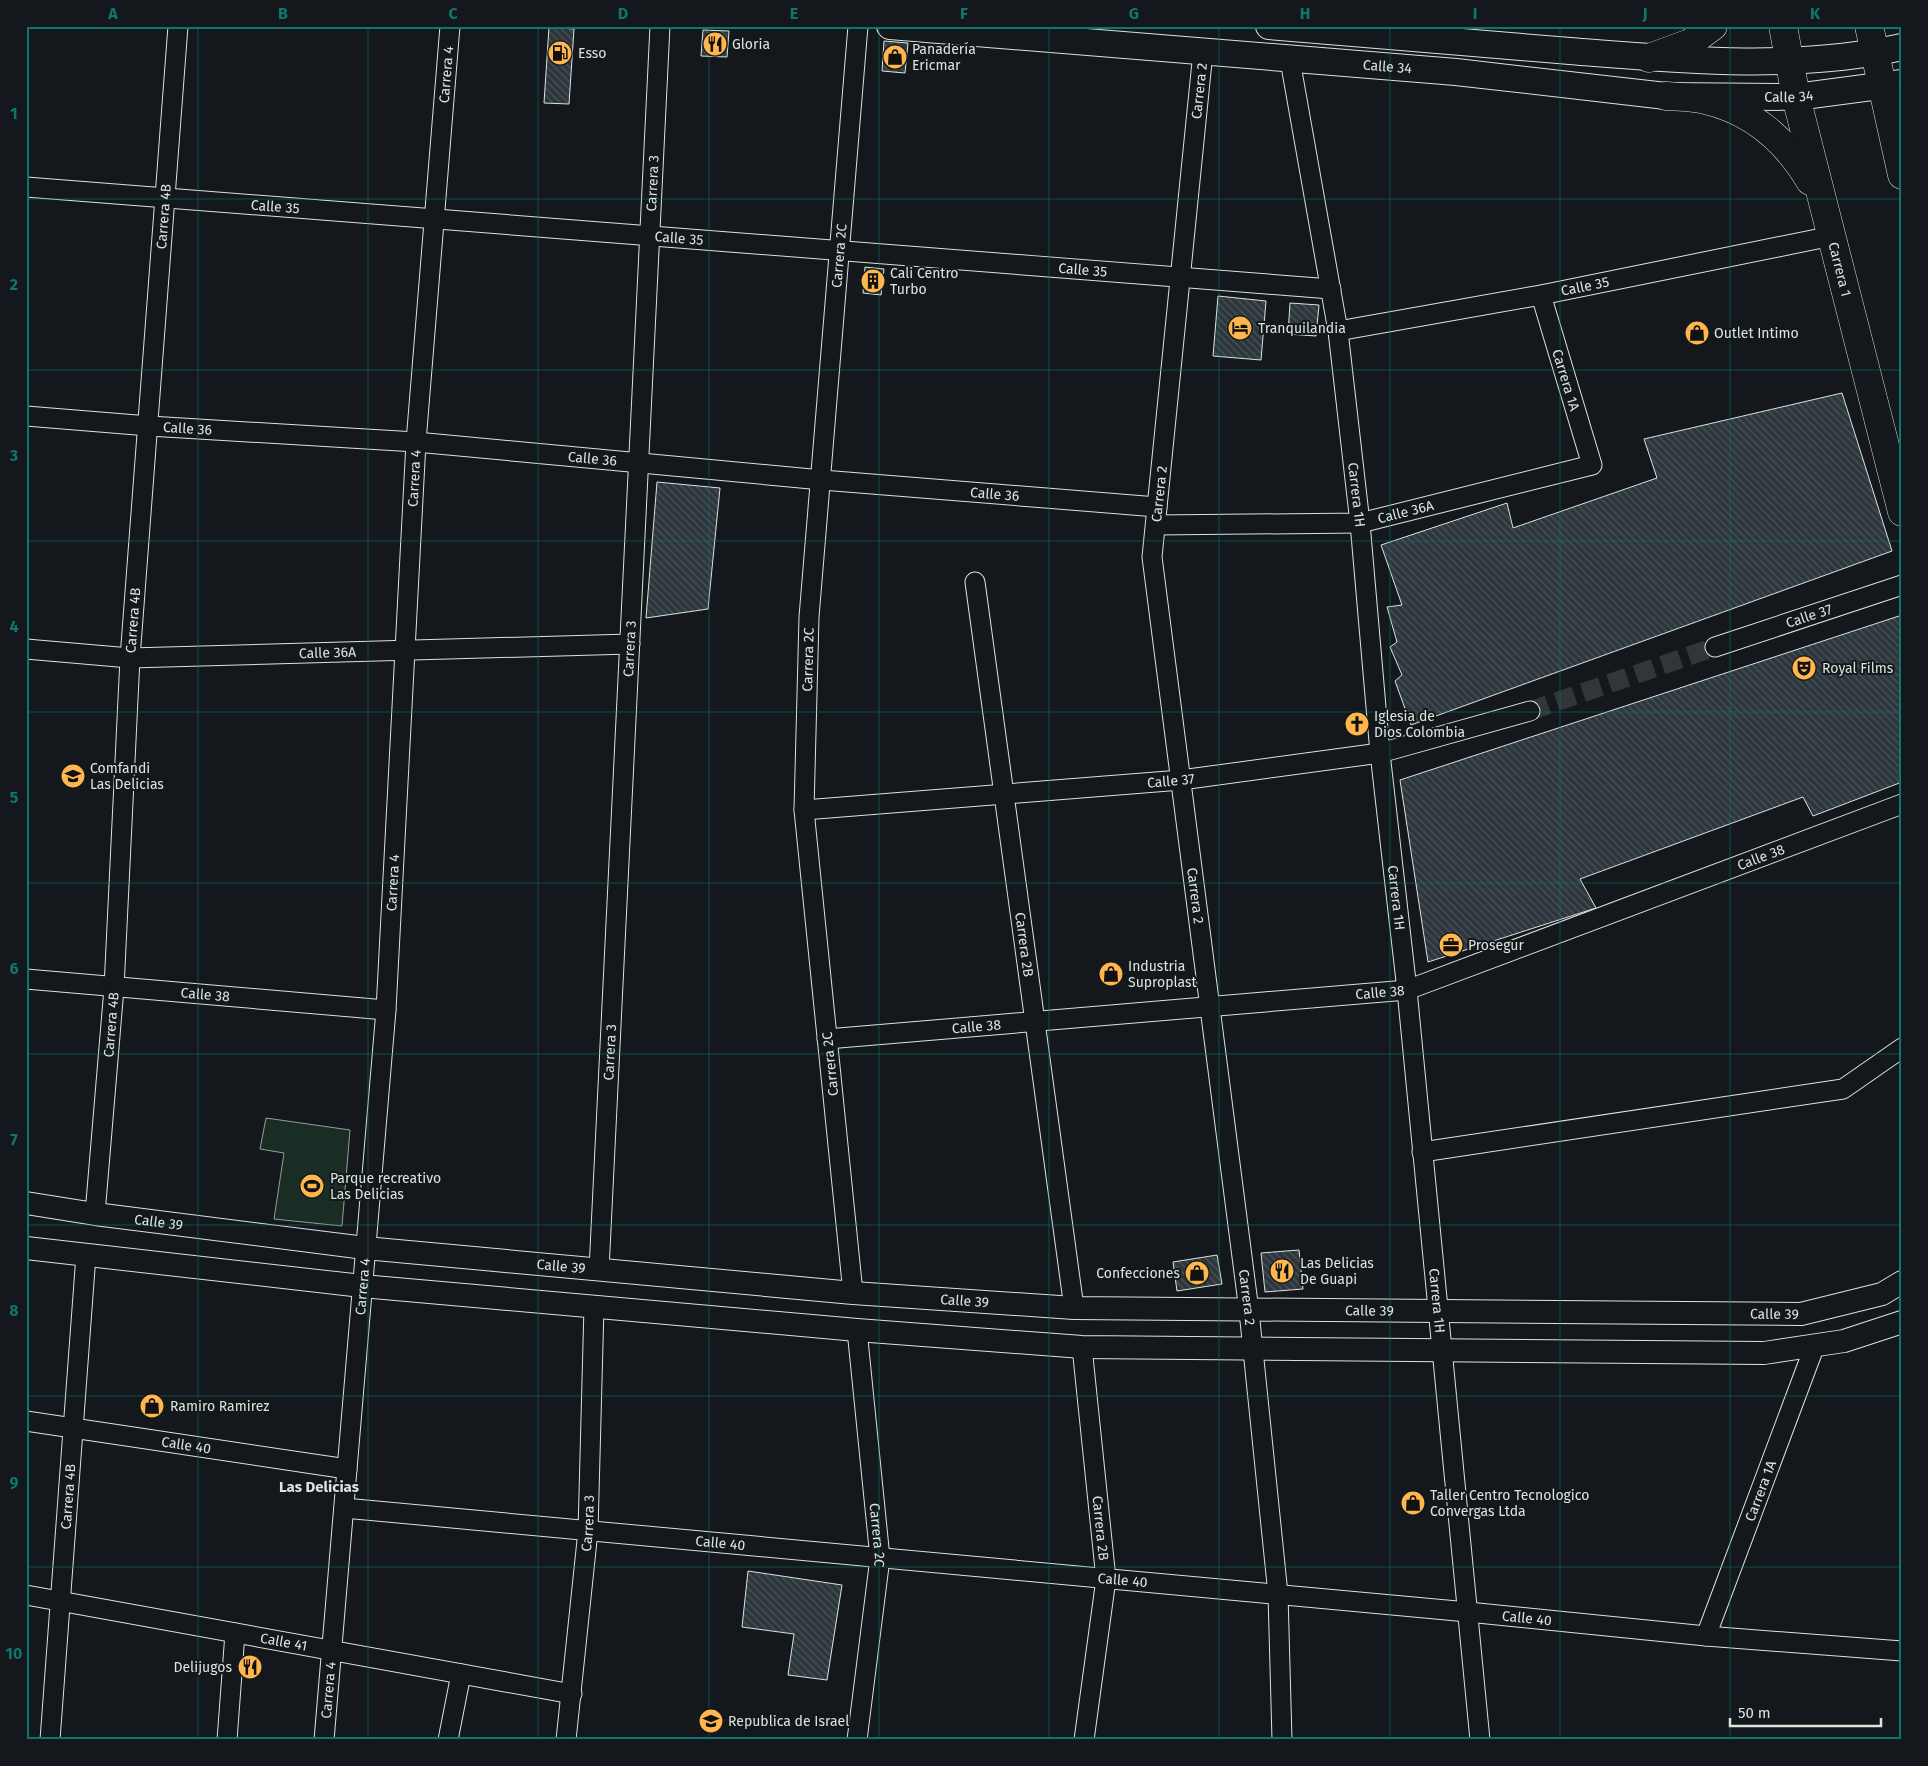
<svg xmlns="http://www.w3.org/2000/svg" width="1928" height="1766" viewBox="0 0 1928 1766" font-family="'Fira Sans',sans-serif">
<defs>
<pattern id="building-back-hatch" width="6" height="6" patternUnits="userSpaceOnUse" patternTransform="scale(1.25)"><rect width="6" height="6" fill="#2c363c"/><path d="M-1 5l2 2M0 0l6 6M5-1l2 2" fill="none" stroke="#4a5358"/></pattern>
</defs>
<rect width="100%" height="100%" fill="#14181c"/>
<path fill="#1a2d24" stroke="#939e99" d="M266,1118l84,12 -8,96 -68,-7 10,-66 -24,-4z"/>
<path fill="url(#building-back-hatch)" stroke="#d8e6dc" d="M549,27l25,2 -5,75 -25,-1z
M703,30l26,1 -2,26 -26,-1z
M884,41l24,2 -3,30 -23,-2z
M865,267l19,2 -3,26 -18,-2z
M1218,296l48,5 -5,59 -48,-4z
M1290,303l29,2 -3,31 -28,-2z
M1842,393l50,158 -481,174 -16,-44 7,-6 -12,-28 7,-5 -10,-35 15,-2 -21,-60 126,-42 6,25 144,-50 -13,-39z
M657,482l63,6 -12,121 -62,9z
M1902,615v167l-89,34 -10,-19 -223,82 16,29 -168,54 -28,-182z
M1299,1250l4,39 -38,3 -4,-39z
M1217,1255l5,29 -45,7 -4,-29z
M748,1571l94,14 -15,95 -39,-5 6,-41 -52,-7z"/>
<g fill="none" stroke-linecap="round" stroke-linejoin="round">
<path stroke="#313739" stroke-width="19" stroke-dasharray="19 9" stroke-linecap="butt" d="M1530,711l185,-64"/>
<defs>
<g id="minor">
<path id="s1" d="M1203,52l-51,505 97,754 29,283 4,146"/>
<path id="s2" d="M1290,60l48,271 22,192 20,230 27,237 73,750"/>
<path id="s3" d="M26,187l1305,102"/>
<path id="s4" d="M1338,331l203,-36 291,-59"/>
<path id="s5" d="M26,416l123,10 267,16 406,38 335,27"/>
<path id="s6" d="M1156,525l204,-2 232,-58 -51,-170"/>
<path id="s7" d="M975,582l99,726"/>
<path id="s8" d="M1715,647l187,-62"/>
<path id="s9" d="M26,649l104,9 500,-14"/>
<path id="s10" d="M804,810l377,-30 199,-27 150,-42"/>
<path id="s11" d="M26,979l360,31"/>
<path id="s12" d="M827,1039l580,-49 495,-186"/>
<path d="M1422,1152l421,-63 59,-41"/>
<path id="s13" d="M95,1214l19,-226 16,-330 48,-632"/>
<path id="s14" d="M599,1270l61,-1244"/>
<path id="s15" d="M853,1293l-49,-483 5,-193 49,-591"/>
<path id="s16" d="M857,1330l23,228 -23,182"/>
<path id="s17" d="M1082,1347l24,232 -22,161"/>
<path id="s18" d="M26,1421l321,48"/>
<path id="s19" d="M344,1508l1124,104 238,24 196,15"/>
<path id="s20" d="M26,1595l546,99"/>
<path id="s21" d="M1706,1636l109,-291"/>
<path id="s22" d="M50,1740l36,-485"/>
<path d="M227,1740l8,-107"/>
<path id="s23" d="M324,1740l62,-730 30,-568 34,-416"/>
<path d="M448,1740l13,-66"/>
<path id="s24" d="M566,1740l22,-209 6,-225"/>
</g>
<g id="tertiary">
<path id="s25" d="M26,1203l69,11 270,34 488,45 221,15 727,6 81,-20 20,-12"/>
<path d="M26,1248l336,38 495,44 225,17 682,6 80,-12 58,-19"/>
</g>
<g id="secondary">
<path id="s26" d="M890,26l566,46 210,24 130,1 106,-14"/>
<path d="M1269,26c100,8 201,17 301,25 110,9 223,20 332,-4"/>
</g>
<g id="primary">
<path id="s27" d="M1783,26l13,71 106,415"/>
<path d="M1869,26l33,149"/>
<path d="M1649,58l41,-15 23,-17"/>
<path d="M1666,96c13,1 27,1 39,4 48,11 81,40 105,81"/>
</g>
</defs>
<use href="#minor" stroke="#d8e6dc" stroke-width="21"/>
<use href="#tertiary" stroke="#d8e6dc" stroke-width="24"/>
<use href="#secondary" stroke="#d8e6dc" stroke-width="28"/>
<use href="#primary" stroke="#d8e6dc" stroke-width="29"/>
<use href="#minor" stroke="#14181c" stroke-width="19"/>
<use href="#tertiary" stroke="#14181c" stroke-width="22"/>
<use href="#secondary" stroke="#14181c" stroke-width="26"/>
<use href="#primary" stroke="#14181c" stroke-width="28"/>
</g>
<path fill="none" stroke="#0f766e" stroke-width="1" stroke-opacity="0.55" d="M198,26v1714M368,26v1714M538,26v1714M709,26v1714M879,26v1714M1049,26v1714M1219,26v1714M1390,26v1714M1560,26v1714M1730,26v1714M26,199h1876M26,370h1876M26,541h1876M26,712h1876M26,883h1876M26,1054h1876M26,1225h1876M26,1396h1876M26,1567h1876"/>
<defs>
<symbol id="restaurant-disc" viewBox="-11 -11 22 22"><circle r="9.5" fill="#ffb74d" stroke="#14181c"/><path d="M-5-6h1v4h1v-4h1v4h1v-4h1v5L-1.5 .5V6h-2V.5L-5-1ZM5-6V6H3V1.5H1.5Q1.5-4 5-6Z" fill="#111"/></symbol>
<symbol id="fuel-disc" viewBox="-11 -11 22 22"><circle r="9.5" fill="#ffb74d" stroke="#14181c"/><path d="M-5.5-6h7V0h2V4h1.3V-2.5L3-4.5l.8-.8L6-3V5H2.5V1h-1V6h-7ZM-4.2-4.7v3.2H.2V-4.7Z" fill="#111"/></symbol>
<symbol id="shop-disc" viewBox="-11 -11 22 22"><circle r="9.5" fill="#ffb74d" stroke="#14181c"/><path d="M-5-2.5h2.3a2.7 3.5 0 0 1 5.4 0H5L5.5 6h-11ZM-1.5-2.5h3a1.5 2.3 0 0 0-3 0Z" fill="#111"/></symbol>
<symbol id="building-disc" viewBox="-11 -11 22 22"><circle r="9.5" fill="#ffb74d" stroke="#14181c"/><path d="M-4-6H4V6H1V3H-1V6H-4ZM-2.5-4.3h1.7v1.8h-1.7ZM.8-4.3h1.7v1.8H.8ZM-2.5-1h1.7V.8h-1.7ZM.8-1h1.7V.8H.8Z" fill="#111"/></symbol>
<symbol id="hotel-disc" viewBox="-11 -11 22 22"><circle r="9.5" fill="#ffb74d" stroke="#14181c"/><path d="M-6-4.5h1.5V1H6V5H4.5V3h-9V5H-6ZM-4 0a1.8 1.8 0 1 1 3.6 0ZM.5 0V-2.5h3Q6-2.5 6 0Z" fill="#111"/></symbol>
<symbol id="theatre-disc" viewBox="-11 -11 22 22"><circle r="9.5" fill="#ffb74d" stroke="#14181c"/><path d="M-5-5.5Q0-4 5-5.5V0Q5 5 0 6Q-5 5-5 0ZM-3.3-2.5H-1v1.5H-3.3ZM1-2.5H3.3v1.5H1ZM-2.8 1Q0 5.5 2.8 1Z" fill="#111"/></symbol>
<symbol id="church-disc" viewBox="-11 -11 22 22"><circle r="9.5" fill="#ffb74d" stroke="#14181c"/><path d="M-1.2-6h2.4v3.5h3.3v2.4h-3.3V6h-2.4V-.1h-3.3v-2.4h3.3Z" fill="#111"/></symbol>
<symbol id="school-disc" viewBox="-11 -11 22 22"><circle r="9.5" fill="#ffb74d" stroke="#14181c"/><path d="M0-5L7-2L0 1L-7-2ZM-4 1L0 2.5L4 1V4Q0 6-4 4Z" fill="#111"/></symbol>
<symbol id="office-disc" viewBox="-11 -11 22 22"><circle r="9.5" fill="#ffb74d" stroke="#14181c"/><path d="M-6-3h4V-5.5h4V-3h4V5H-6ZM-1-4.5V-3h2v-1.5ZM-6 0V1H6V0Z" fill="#111"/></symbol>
<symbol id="stadium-disc" viewBox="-11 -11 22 22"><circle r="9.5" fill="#ffb74d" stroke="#14181c"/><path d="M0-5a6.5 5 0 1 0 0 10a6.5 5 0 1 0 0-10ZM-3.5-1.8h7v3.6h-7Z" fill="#111"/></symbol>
</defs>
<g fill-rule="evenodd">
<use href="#restaurant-disc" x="701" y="30" width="28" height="28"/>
<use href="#fuel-disc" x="546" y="39" width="28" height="28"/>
<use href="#shop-disc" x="881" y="43" width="28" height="28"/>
<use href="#building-disc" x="859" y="267" width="28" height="28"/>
<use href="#hotel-disc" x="1226" y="314" width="28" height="28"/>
<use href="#shop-disc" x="1683" y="319" width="28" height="28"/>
<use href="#theatre-disc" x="1790" y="654" width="28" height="28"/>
<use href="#church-disc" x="1343" y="710" width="28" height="28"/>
<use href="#school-disc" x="59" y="762" width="28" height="28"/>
<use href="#office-disc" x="1437" y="931" width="28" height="28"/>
<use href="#shop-disc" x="1097" y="960" width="28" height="28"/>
<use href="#stadium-disc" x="298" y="1172" width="28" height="28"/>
<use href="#restaurant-disc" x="1268" y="1257" width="28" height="28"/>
<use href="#shop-disc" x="1183" y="1259" width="28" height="28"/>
<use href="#shop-disc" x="138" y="1392" width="28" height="28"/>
<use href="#shop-disc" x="1399" y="1489" width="28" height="28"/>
<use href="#restaurant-disc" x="236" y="1653" width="28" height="28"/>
<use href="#school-disc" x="697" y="1707" width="28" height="28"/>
</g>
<g text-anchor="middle" stroke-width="4" stroke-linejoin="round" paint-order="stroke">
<g font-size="14" fill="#d8e6dc" stroke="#14181c" text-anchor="start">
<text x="732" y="49">Gloria</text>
<text x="912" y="54">Panadería<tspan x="912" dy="16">Ericmar</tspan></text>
<text x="578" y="58">Esso</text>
<text x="890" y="278">Cali Centro<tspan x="890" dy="16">Turbo</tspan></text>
<text x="1258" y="333">Tranquilandia</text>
<text x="1714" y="338">Outlet Intimo</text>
<text x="1822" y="673">Royal Films</text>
<text x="1374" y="721">Iglesia de<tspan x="1374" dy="16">Dios Colombia</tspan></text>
<text x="90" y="773">Comfandi<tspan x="90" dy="16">Las Delicias</tspan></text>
<text x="1468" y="950">Prosegur</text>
<text x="1128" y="971">Industria<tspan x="1128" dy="16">Suproplast</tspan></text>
<text x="330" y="1183">Parque recreativo<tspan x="330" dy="16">Las Delicias</tspan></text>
<text x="1300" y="1268">Las Delicias<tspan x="1300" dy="16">De Guapi</tspan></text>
<text x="1180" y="1278" text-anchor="end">Confecciones</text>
<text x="170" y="1411">Ramiro Ramirez</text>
<text x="1430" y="1500">Taller Centro Tecnologico<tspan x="1430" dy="16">Convergas Ltda</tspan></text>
<text x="232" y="1672" text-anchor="end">Delijugos</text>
<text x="728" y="1726">Republica de Israel</text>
</g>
<g font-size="14" fill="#d8e6dc" stroke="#14181c">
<text dy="5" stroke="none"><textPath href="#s26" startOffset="499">Calle 34</textPath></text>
<text dy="5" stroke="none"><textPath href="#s23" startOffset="1670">Carrera 4</textPath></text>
<text transform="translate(1199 91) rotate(-84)" y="5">Carrera 2</text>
<text dy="5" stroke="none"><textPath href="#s26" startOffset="902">Calle 34</textPath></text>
<text dy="5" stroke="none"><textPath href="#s14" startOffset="1088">Carrera 3</textPath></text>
<text dy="5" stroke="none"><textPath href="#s3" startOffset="250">Calle 35</textPath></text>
<text dy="5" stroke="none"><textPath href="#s13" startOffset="1000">Carrera 4B</textPath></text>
<text dy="5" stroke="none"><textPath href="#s3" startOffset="655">Calle 35</textPath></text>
<text dy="5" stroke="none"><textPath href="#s15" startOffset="1041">Carrera 2C</textPath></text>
<text dy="5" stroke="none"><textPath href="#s3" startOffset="1060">Calle 35</textPath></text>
<text dy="5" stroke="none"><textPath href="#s27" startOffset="250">Carrera 1</textPath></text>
<text dy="5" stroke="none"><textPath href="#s4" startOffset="251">Calle 35</textPath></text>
<text transform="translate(1566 380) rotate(73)" y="5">Carrera 1A</text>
<text dy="5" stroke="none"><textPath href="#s5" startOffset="162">Calle 36</textPath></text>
<text dy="5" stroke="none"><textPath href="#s5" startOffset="568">Calle 36</textPath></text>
<text dy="5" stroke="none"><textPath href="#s23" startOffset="1265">Carrera 4</textPath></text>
<text dy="5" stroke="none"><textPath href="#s5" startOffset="972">Calle 36</textPath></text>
<text transform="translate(1159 494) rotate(-84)" y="5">Carrera 2</text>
<text dy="5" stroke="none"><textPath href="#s2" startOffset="440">Carrera 1H</textPath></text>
<text dy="5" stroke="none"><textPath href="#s6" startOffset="251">Calle 36A</textPath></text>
<text dy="5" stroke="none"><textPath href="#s8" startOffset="99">Calle 37</textPath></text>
<text dy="5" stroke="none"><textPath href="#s13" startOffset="595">Carrera 4B</textPath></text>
<text dy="5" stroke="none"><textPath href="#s14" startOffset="622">Carrera 3</textPath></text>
<text dy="5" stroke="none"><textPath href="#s9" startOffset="302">Calle 36A</textPath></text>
<text dy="5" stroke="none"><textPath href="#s15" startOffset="636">Carrera 2C</textPath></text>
<text dy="5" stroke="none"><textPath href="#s10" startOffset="368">Calle 37</textPath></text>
<text dy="5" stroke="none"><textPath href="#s12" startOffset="960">Calle 38</textPath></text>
<text dy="5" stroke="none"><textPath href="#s23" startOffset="860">Carrera 4</textPath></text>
<text dy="5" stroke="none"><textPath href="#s1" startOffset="849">Carrera 2</textPath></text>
<text dy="5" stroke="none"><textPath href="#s2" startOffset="845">Carrera 1H</textPath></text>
<text dy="5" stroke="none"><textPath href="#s7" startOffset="366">Carrera 2B</textPath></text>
<text dy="5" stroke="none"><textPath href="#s12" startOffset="555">Calle 38</textPath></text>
<text dy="5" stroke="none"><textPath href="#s11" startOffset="180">Calle 38</textPath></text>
<text dy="5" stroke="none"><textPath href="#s13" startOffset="190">Carrera 4B</textPath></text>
<text dy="5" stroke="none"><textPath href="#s12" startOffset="150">Calle 38</textPath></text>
<text dy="5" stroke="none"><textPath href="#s14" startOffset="218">Carrera 3</textPath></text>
<text transform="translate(830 1064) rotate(-96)" y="5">Carrera 2C</text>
<text dy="5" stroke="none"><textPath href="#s25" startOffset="134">Calle 39</textPath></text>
<text dy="5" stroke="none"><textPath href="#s25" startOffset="539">Calle 39</textPath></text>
<text dy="5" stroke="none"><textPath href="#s23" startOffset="455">Carrera 4</textPath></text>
<text dy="5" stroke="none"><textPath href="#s1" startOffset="1254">Carrera 2</textPath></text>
<text dy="5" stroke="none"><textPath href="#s25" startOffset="944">Calle 39</textPath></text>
<text dy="5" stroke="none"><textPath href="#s2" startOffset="1250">Carrera 1H</textPath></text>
<text dy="5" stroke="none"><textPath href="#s25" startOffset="1349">Calle 39</textPath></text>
<text dy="5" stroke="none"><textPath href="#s25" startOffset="1754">Calle 39</textPath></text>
<text dy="5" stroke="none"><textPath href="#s18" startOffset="162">Calle 40</textPath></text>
<text dy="5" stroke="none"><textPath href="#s21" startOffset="155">Carrera 1A</textPath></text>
<text dy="5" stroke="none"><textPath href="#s22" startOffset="244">Carrera 4B</textPath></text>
<text dy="5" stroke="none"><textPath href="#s24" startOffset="218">Carrera 3</textPath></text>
<text dy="5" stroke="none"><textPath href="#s17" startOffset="182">Carrera 2B</textPath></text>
<text dy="5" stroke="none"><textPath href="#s16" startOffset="206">Carrera 2C</textPath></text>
<text dy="5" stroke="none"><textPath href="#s19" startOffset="378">Calle 40</textPath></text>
<text dy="5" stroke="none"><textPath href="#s19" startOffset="782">Calle 40</textPath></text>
<text dy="5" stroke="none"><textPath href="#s19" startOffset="1188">Calle 40</textPath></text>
<text dy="5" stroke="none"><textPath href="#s20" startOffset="262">Calle 41</textPath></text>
<text dy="5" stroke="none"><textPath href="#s23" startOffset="50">Carrera 4</textPath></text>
</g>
<g font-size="15" font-weight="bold" fill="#d8e6dc" stroke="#14181c">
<text x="319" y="1492">Las Delicias</text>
</g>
</g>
<rect width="1928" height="1766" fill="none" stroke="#14181c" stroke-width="55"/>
<path d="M1730 1718v8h151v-8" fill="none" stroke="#d8e6dc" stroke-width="2.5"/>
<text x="1738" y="1718" font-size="15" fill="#d8e6dc" stroke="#14181c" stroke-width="4" paint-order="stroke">50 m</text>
<rect x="28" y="28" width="1872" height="1710" fill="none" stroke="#0f766e" stroke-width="2"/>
<g font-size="16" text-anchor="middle" font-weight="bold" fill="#0f766e">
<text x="113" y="19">A</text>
<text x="283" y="19">B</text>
<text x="453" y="19">C</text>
<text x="623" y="19">D</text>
<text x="794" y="19">E</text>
<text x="964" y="19">F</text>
<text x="1134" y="19">G</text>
<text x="1305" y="19">H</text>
<text x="1475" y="19">I</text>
<text x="1645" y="19">J</text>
<text x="1815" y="19">K</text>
<text x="14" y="119">1</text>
<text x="14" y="290">2</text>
<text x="14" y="461">3</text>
<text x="14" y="632">4</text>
<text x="14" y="803">5</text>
<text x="14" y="974">6</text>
<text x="14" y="1145">7</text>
<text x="14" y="1316">8</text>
<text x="14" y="1488">9</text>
<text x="14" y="1659">10</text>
</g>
</svg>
